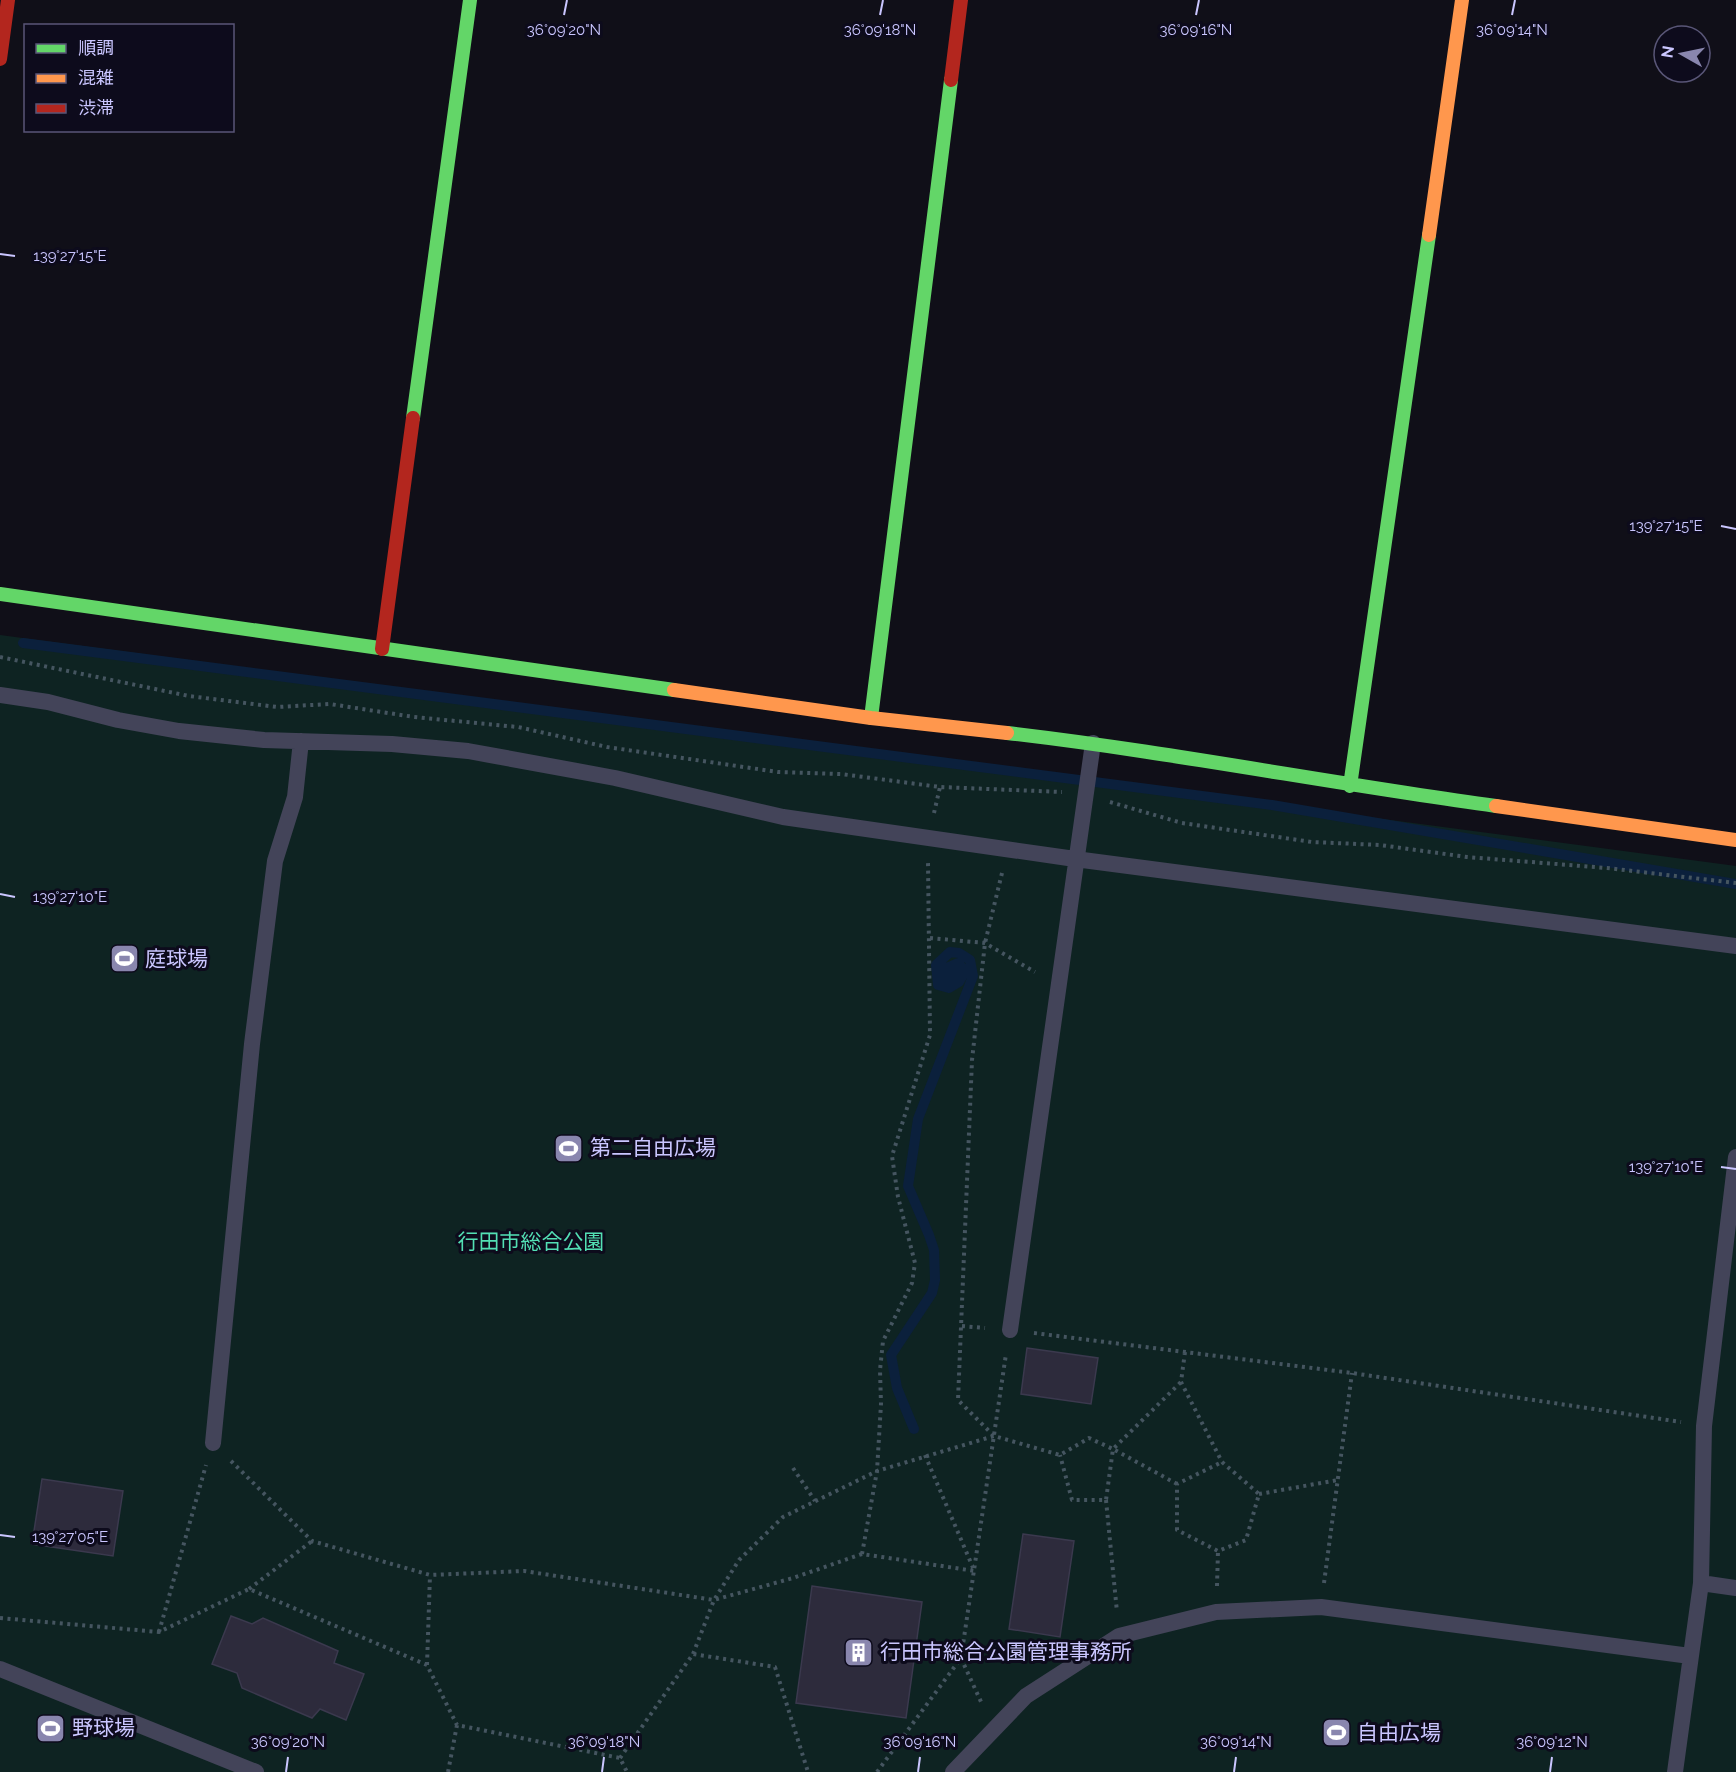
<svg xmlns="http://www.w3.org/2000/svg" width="1736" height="1772" viewBox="0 0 1736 1772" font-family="Raleway,'Noto Sans JP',sans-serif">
<rect width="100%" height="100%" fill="#100f18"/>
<path fill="#0e2322" d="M0,635l1736,231v906h-1736z"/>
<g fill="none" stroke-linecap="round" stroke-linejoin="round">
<path stroke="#0b203c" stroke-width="10" d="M23,643l1249,162 464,79
M914,1429l-17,-41 -6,-33 41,-62 3,-13 -1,-30 -5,-15 -21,-49 10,-67 55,-143 -3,-16 -11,-7 -9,-1 -14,13 2,20 11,3 10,-6 6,-11 -7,-8 -14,6 -1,8 6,3 8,-7 -4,-1"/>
</g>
<path fill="#2d2b3c" stroke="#3b394e" stroke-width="1.5" d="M1027,1348l71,10 -7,46 -70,-10z
M42,1479l81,12 -10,65 -81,-12z
M1023,1534l51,7 -14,96 -51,-8z
M812,1586l110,16 -16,116 -110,-15z
M231,1616l21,8 11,-6 75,33 -4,12 30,11 -18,46 -26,-11 -8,9 -70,-30 -5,-15 -25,-9z"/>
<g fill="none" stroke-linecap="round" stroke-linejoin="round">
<path stroke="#455560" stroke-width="4" stroke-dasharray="3 4.5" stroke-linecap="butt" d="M0,657l189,39 88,11 53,-3 84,13 104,10 89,20 171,25 63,2 99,13 122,5
M1110,802l72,21 130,19 68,3 87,12 140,11 129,15
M934,813l6,-26
M1002,873l-17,70 -13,117 -14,340 36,36 66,19 29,-17 24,11 -7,51h-34l-12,-45
M930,938l55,5 50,29
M962,1326l23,2
M1034,1333l318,40 329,49
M1185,1352l-4,30 41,80
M925,1455l49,115
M231,1461l81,80 118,34 94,-4 190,29 25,-40 44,-43 94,-46 117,-35
M1222,1462l37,32 -13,46 -28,11 -41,-21v-46z
M793,1468l22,33
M1177,1484l-64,-35 68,-67
M1259,1494l79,-14
M1106,1500l11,112
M862,1554l15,-83 4,-67 -1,-34 3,-29 29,-58 3,-20 -17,-66 -6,-41 38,-121 -2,-173
M1324,1583l28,-210
M1217,1586l1,-35
M249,1589l63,-48
M0,1618l159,14 90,-43 178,76 30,60 163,33 7,14
M159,1632l47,-167
M693,1654l21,-54 79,-22 69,-24 113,17
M961,1658l21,46
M427,1665l3,-90
M620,1758l73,-104 82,13 33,105
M448,1772l9,-47
M877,1772l84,-114 45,-304"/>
<path stroke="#434459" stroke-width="16" d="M0,695l48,7 70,18 61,11 85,9 128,4 76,7 147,27 168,39 292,42 661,87
M1010,1330l83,-587
M213,1443l39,-399 23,-183 20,-64 6,-56
M1701,1583l35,5
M0,1669l256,103
M953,1772l73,-76 93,-60 97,-24 105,-5 369,49
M1675,1772l26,-189 3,-157 32,-269"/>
<path stroke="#63d668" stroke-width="14" d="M413,418l57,-418
M0,594l674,96
M871,718l80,-638
M1007,733c164,19 326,51 489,73
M1350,786l79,-551"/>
<path stroke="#ff974d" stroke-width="14" d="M1429,235l33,-235
M674,690l197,28 136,15
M1496,806l240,34"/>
<path stroke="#b3261e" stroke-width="14" d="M0,59l8,-59
M951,80l10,-80
M382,649l31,-231"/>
</g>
<path fill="none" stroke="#cac6ff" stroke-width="2" d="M564,15l3,-15M880,15l3,-15M1196,15l3,-15M1512,15l3,-15M0,254l15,2M1721,526l15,3M0,894l15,3M1721,1167l15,2M0,1535l15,2M286,1772l2,-15M602,1772l2,-15M918,1772l2,-15M1234,1772l2,-15M1550,1772l2,-15"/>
<defs>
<symbol id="stadium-square" viewBox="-11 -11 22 22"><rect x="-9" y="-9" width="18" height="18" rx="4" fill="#8986ae" stroke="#0d0b1c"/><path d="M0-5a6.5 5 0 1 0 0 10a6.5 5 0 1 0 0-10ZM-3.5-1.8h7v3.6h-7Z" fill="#fff"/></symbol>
<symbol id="building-square" viewBox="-11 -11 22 22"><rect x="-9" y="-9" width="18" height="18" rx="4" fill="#8986ae" stroke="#0d0b1c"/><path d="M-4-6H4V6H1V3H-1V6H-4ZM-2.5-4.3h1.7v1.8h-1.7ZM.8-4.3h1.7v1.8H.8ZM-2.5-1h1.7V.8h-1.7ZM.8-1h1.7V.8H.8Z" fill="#fff"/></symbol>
</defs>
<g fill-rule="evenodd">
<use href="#stadium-square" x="108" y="942" width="33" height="33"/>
<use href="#stadium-square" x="552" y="1132" width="33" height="33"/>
<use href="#building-square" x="842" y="1636" width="33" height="33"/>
<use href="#stadium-square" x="34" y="1712" width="33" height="33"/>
<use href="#stadium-square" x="1320" y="1716" width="33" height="33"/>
</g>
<g text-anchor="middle" stroke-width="6" stroke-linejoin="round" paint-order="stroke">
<g font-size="21" fill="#cac6ff" stroke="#0d0b1c" text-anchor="start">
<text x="145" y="966">庭球場</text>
<text x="590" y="1155">第二自由広場</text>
<text x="880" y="1659">行田市総合公園管理事務所</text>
<text x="72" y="1735">野球場</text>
<text x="1357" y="1740">自由広場</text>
</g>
<g font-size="21" fill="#53dfb4" stroke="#0d0b1c">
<text x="531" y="1249">行田市総合公園</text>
</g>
</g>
<g font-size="15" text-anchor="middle" fill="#cac6ff" stroke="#0d0b1c" stroke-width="6" stroke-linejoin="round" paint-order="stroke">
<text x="880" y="35">36°09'18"N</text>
<text x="1196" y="35">36°09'16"N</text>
<text x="1512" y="35">36°09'14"N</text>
<text x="564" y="35">36°09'20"N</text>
<text x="70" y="261">139°27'15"E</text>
<text x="1666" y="531">139°27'15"E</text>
<text x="70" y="902">139°27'10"E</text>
<text x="1666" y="1172">139°27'10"E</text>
<text x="70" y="1542">139°27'05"E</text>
<text x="288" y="1747">36°09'20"N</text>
<text x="604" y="1747">36°09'18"N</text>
<text x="920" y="1747">36°09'16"N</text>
<text x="1236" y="1747">36°09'14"N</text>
<text x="1552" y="1747">36°09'12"N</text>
</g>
<rect x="24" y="24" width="210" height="108" fill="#0d0b1c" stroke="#595677" stroke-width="1.5"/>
<rect x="36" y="44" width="30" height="9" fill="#63d668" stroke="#595677" stroke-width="1.5"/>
<text x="78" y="54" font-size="18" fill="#cac6ff">順調</text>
<rect x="36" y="74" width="30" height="9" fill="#ff974d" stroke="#595677" stroke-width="1.5"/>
<text x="78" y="84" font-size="18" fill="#cac6ff">混雑</text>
<rect x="36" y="104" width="30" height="9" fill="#b3261e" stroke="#595677" stroke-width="1.5"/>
<text x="78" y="114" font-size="18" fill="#cac6ff">渋滞</text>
<g transform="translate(1682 54) rotate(279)"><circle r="28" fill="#0d0b1c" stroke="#595677" stroke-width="1.5"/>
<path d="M0-4.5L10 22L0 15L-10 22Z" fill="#8986ae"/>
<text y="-9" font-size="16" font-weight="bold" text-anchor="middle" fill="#cac6ff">N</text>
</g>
</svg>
